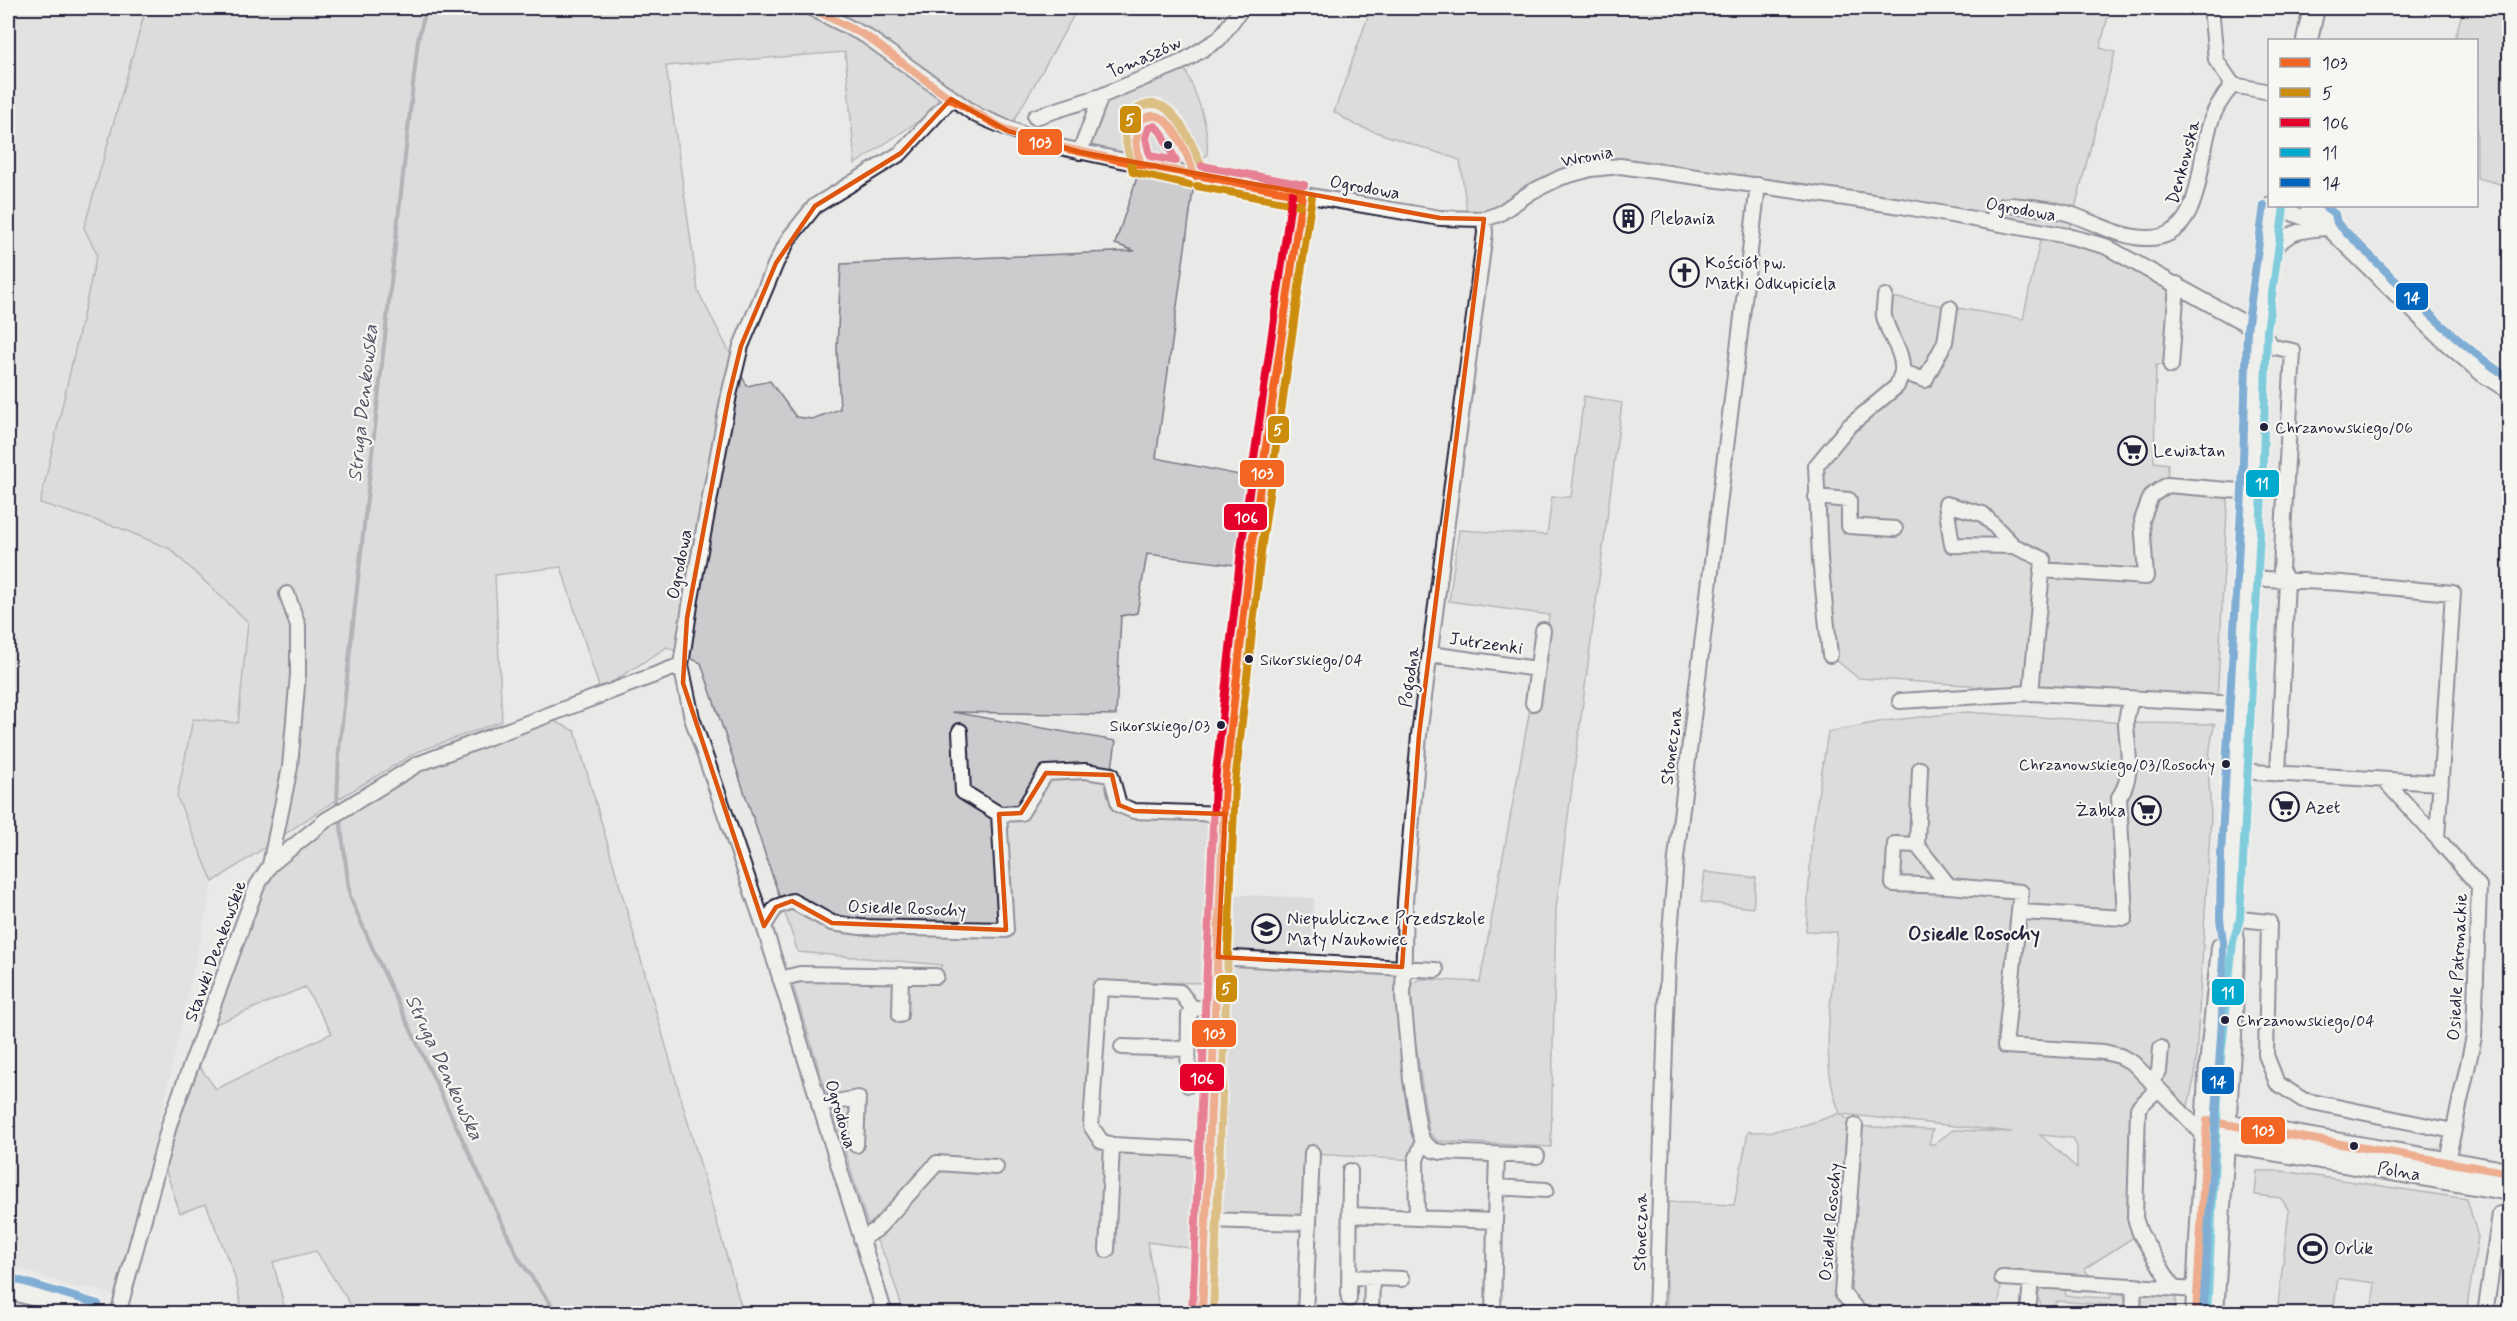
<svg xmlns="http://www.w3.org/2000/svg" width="2517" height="1321" viewBox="0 0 2517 1321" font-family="Mynerve,sans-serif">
<rect width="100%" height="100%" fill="#e9e9e7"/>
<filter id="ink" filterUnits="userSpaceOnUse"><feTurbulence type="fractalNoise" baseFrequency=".0167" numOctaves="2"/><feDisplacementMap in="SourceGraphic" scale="12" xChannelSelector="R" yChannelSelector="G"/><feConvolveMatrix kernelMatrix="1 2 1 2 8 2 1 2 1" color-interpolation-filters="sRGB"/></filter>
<g filter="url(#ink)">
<path fill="#dadada" d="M8,8h138l-62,220 13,26 -57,249 80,25 50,21 78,73 -10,102 -45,-4 -16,77 36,85 -92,415 -34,-10 -9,2 -70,-25z
M1221,894l93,4 -3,64 -93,-5z"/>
<path fill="#ccccce" stroke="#777784" stroke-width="1.5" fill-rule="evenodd" d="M146,8h932l-70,123 -57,-32 -96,65 -10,-112 -179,14 32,225 49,95 23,-5 26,36 16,2 28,-10 -3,-60 4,-85 294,-13 -20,-7 26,-79 -61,-13 21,-56 81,-34c13,30 28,61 25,93l-15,12 -54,-12 4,10 53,11 -39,282 93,19 -14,88 -88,-11 -10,59 -16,3 -5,99 -164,-3 164,29 -5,34 8,30 96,9 -6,169 -116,-2 20,6h-6l-16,140 10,13 99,9 -3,100 -50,-7 13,71h-256l-17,-52 -20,-39 -77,-246h146l6,-11 -144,-13 -97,-289 -34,-16 -67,43 -39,-123 -66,8 7,146 -85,31 -87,52 -117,78 -36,-85 16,-78 45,4 10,-101 -78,-73 -50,-21 -80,-25 57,-249 -13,-26zM1155,102c29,-1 38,42 37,63 -15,-22 -18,-54 -51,-47l9,-13z
M1371,8h739l-10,40 15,4 -47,183 109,49 -6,82 -15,-1 -2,97 14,2 -1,21 61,6 -11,211 -219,-7v-8l-140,-9 -28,-23 -15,-179 87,-104 -17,-76 138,23 19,-88 -375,-60 -91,1 -77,42 -31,6 -8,-60 -105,-35 -21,-13z
M2463,8h46v178l-32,-8 -1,-138h-21z
M1584,396l38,7 -66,506 -5,238 -113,-6 -9,-8 -16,-109 -2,-39 8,-6 61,3 50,-273h9l10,-94 -100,-14 10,-71 88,5 5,-38h19z
M1966,712l160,11 89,1c-9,29 -6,63 -4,92l-16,259 -9,40 -28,-26 -14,13 -4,131 -56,36 13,15 -27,-2v-8l-64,-4 -4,8 -4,35h-331l-1,-111 68,3 14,-73c34,1 60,-7 92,-19 -23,-56 -6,-123 -3,-181l-31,-1 6,-96 16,-103 56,-11zM1841,1114l171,18 -59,-2 -19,14h-5l4,-14 -78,-4zM2040,1135l33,3 4,9v21z
M544,716l31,15 168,582h-387l-40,-62 -43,11 13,51h-43l-9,-39 -28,-70 -26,9 -16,-48 35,-99 17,23 116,-56 -27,-46 -99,41 64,-163 148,-101z
M1705,872l51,6 -3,30 -52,-6z
M1218,957l184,10 17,163 -3,30 -104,-6 -5,69 -101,-3z
M2257,1171h25l185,28 11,38 -12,76h-95l4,-30 -37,-5 -5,35h-56l12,-102 -8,-13 -26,-3z
M2060,1286l5,4 1,6 44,2 4,-7 8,1 4,8v9l-6,4 -6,-1 -4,-7 -53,-4 -6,8 -9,-3 -5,-8 2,-6 8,-6z
M2146,1293l30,1 -1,19 -39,1 3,-16z"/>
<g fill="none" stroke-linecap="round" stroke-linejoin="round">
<path stroke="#71717f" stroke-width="4" d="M337,803l2,-53 79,-710 8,-32
M340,819l10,78 26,59 143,303 39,55"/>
<defs>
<path id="street" d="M811,8l55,28 110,79 70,29 158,34 236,40 44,1 15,-5 32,-22 31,-15 29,-8 29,-3 281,40 167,30 37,10 152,84 17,17 19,4 -12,219 6,10 -9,194
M2211,8l5,52 17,25 37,7
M1035,117l66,-21
M1080,152l21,-56 81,-34 37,-23 23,-31
M2275,206l53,22 119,116 35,30 28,18
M2308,206l18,14 2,8
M1484,219l1,14 -66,502 -14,167 -2,95 8,83 8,50 4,12 -7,18 1,58 78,3 -2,93
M1993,222l2,-10 8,-6 8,-1c20,2 40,3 59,9 21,7 43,20 65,23 68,11 61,-65 74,-109 4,-17 12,-30 24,-43
M2270,257c13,-25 29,-27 55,-29
M1885,296c0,6 -2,14 -1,20 4,21 20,34 18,56
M2171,366l6,-82
M1816,497l33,3v26l46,3
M2014,546l-62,-1 -6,-41 37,10 31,32 29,13 -12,134
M2041,570l105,7 -4,-57 9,-24 16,-11 85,7
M2247,578l95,5 111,10 -16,245 42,48 -5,151 -29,133
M1430,654l107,15
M1830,655l-10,-96 -4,-93 32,-39 49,-41 5,-14 23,8 20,-38 5,-34
M1900,701l131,-8 209,11
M1533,703l10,-73
M960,731l3,61 36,22 22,-1 25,-40 39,-2 26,4 8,30 15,6 91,3
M1920,769l-3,76 32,41 72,6 -16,154 99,6 16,4 13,7 74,75
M2237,771l204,12
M2384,780l53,58
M1917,845l-22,-1 -2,40 56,2
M270,865l56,-45 92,-56 263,-99
M2020,912l105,6 -6,-121c16,-22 8,-49 7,-74 0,-7 3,-16 5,-23
M2230,918l39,4 -3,133 11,28 26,17 150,31
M764,926l12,-19 16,-6 40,22 28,4 146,3 -7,-116
M1218,957l218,13
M780,979l20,-5 136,2
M1193,1009l-13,-17 -80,-4 -9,138 10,15 11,4 97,5
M900,1015l1,-40
M1122,1047l66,2
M2151,1082l8,-11 2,-23
M1188,1085l1,-70 4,-6 23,-4
M2158,1089l-20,19 -3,110 5,15 34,56
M819,1105l39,-7 -2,47
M1855,1126l-13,167 19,21
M1423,1142l10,8 8,2 96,4
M1496,1187l50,3
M1351,1215l66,3
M1206,1220l101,3
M1495,1221l2,-67
M861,1239l15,-9 61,-67 59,4
M1107,1250l5,-105
M1350,1277l52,2
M2002,1278l196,12
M1349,1299l1,-128
M118,1314l52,-192 87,-236 13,-21 20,-98 8,-93v-48l-11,-32
M885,1314l-121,-388 -72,-208 -11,-53 10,-66 38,-204 12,-49 35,-83 14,-26 25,-31 86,-53 50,-54
M1202,1314l23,-532 27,-239 50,-348
M1305,1314l7,-161
M1371,1314l1,-36
M1656,1314l12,-357 8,-99 82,-673
M2028,1314l3,-34
M2133,1314l1,-28
M2485,1314l15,-100"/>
<path id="secondary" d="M2307,40l7,-32
M2213,1122l297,51
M2213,1140l297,50
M8,1288l87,26
M2196,1314l13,-238 13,-129
M2213,1314l19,-294 2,-79 -4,-23 1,-64 21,-362 5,-162 17,-124"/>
</defs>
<use href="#street" stroke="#22223b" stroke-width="18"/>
<use href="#secondary" stroke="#22223b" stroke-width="24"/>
<use href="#street" stroke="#f6f6f2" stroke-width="14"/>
<use href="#secondary" stroke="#f6f6f2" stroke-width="20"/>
<defs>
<path id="bus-1" d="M811,8l55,28 85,63 57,32 38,13 72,16 184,35
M1141,165c-5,-16 -7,-30 0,-46 6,-2 13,-5 19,-2 15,7 30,44 35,59
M1202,1314l23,-532 27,-239 50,-348
M2196,1314l11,-193 303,52"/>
<path id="bus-2" d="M1189,185l-56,-13 -8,-35 7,-24c37,-32 58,29 70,53
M1197,186l103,19
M1213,1314l22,-531 27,-239 50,-348"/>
<path id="bus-3" d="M1155,126l6,6 15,29 -26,-5 -4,-18 3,-10z
M1202,166l102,19
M1192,1314l23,-533 27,-239 50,-348"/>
<path id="bus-4" d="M2207,1314l12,-237 14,-136 7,-22 22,-426 5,-162 17,-124"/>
<path id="bus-5" d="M2324,206l11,8 2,9c56,54 108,112 173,156
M11,1278l87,26
M2203,1313l19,-293 1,-78 -3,-23 1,-65 21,-362 5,-162 17,-125"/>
</defs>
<use href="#bus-1" stroke="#f6f6f2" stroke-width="12"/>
<use href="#bus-2" stroke="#f6f6f2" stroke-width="12"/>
<use href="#bus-3" stroke="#f6f6f2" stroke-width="12"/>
<use href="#bus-4" stroke="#f6f6f2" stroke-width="12"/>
<use href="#bus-5" stroke="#f6f6f2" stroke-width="12"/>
<use href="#bus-1" stroke="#f26522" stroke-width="8"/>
<use href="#bus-2" stroke="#cc8c0c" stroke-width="8"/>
<use href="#bus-3" stroke="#e4002b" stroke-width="8"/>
<use href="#bus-4" stroke="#00a9ce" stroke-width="8"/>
<use href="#bus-5" stroke="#0065bd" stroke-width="8"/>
</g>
</g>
<path d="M0 0H2517V1321H0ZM951,99l57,32 72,21 360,66 44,1 -65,516 -17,232 -184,-10 7,-143 -91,-3 -15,-6 -7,-30 -66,-2 -25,40 -22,1 7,116 -174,-7 -40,-22 -16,6 -12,19 -81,-243 4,-65 42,-223 12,-49 35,-83 39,-57 86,-53z" fill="#e9e9e7" fill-opacity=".55" fill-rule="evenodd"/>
<path fill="none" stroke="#de560e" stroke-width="4.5" stroke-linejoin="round" d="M951,99l57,32 72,21 360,66 44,1 -65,516 -17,232 -184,-10 7,-143 -91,-3 -15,-6 -7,-30 -66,-2 -25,40 -22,1 7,116 -174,-7 -40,-22 -16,6 -12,19 -81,-243 4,-65 42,-223 12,-49 35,-83 39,-57 86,-53z"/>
<defs>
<symbol id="building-ring" viewBox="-11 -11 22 22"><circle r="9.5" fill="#f6f6f2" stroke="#22223b" stroke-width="1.5"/><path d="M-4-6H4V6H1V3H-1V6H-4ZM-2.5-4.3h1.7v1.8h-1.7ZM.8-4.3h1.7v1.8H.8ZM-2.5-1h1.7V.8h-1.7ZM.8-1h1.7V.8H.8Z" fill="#22223b"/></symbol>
<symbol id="church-ring" viewBox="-11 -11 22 22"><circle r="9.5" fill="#f6f6f2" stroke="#22223b" stroke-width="1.5"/><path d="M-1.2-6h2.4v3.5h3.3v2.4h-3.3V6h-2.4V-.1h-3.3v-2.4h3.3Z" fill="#22223b"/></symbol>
<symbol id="supermarket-ring" viewBox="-11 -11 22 22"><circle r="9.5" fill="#f6f6f2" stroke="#22223b" stroke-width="1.5"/><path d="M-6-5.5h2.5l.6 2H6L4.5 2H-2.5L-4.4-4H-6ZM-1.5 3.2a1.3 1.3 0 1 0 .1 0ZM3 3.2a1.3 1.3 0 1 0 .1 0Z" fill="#22223b"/></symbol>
<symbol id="school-ring" viewBox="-11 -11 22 22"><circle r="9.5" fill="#f6f6f2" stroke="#22223b" stroke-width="1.5"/><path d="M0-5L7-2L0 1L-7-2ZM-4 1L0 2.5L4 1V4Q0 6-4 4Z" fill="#22223b"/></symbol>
<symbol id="stadium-ring" viewBox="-11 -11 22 22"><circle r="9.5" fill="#f6f6f2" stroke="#22223b" stroke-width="1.5"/><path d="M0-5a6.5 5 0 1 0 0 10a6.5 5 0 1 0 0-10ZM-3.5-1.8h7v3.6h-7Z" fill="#22223b"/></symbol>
</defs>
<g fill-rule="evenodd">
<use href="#building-ring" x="1612" y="202" width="33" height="33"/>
<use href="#church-ring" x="1668" y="256" width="33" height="33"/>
<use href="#supermarket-ring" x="2116" y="434" width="33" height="33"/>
<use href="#supermarket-ring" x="2268" y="790" width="33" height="33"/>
<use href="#supermarket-ring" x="2130" y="794" width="33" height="33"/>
<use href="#school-ring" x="1250" y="912" width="33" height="33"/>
<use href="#stadium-ring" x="2296" y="1232" width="33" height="33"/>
</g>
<g fill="#22223b" stroke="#f6f6f2" stroke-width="2">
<circle cx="1168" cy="145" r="5"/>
<circle cx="2264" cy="427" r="5"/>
<circle cx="1249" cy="659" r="5"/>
<circle cx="1221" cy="725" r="5"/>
<circle cx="2226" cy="764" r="5"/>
<circle cx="2225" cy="1020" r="5"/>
<circle cx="2354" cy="1146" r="5"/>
</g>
<g text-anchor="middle" stroke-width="4.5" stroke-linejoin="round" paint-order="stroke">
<g font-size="16" fill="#22223b" stroke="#f6f6f2" text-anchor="start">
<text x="2275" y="433">Chrzanowskiego/06</text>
<text x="1260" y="665">Sikorskiego/04</text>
<text x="1210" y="731" text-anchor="end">Sikorskiego/03</text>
<text x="2215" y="770" text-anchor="end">Chrzanowskiego/03/Rosochy</text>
<text x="2236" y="1026">Chrzanowskiego/04</text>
</g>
<g font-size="18" fill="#22223b" stroke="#f6f6f2">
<text transform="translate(1144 57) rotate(-24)" y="6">Tomaszów</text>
<text transform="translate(1587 156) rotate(-11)" y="6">Wronia</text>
<text transform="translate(2183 162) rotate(-75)" y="6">Denkowska</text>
<text transform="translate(1365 187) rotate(10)" y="6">Ogrodowa</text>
<text transform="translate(2021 209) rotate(10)" y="6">Ogrodowa</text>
<text transform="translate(679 564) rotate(-79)" y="6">Ogrodowa</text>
<text transform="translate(1486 643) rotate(8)" y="6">Jutrzenki</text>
<text transform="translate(1409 677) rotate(-82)" y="6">Pogodna</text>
<text transform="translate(1671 746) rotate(-83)" y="6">Słoneczna</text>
<text transform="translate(907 908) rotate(2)" y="6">Osiedle Rosochy</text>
<text transform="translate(215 951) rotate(-70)" y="6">Stawki Denkowskie</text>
<text transform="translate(2457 967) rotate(-87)" y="6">Osiedle Patronackie</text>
<text transform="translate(841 1114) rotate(73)" y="6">Ogrodowa</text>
<text transform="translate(2399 1171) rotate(9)" y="6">Polna</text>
<text transform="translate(1830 1222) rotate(-85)" y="6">Osiedle Rosochy</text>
<text transform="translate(1640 1232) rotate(-89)" y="6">Słoneczna</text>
</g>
<g font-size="18" fill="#22223b" stroke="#f6f6f2" text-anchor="start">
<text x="1650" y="224">Plebania</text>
<text x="1705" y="268">Kościół pw.<tspan x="1705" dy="21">Matki Odkupiciela</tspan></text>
<text x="2153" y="456">Lewiatan</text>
<text x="2305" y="813">Azet</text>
<text x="2126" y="816" text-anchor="end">Żabka</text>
<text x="1287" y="924">Niepubliczne Przedszkole<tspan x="1287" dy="21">Mały Naukowiec</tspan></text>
<text x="2334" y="1254">Orlik</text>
</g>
<g font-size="20" font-style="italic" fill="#565668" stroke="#f6f6f2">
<text transform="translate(362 403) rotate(-84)" y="7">Struga Denkowska</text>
<text transform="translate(445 1067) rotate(65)" y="7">Struga Denkowska</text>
</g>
<g font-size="20" font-weight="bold" fill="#22223b" stroke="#f6f6f2">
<text x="1974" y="940">Osiedle Rosochy</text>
</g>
</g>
<g stroke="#f6f6f2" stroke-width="2">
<rect x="1119" y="105" width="23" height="29" rx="6" fill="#cc8c0c"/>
<rect x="1017" y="128" width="46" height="28" rx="6" fill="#f26522"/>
<rect x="2395" y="282" width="34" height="29" rx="6" fill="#0065bd"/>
<rect x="1267" y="415" width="23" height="29" rx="6" fill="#cc8c0c"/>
<rect x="1239" y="459" width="46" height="29" rx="6" fill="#f26522"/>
<rect x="2245" y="469" width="35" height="29" rx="6" fill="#00a9ce"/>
<rect x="1223" y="503" width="45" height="28" rx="6" fill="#e4002b"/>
<rect x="1215" y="974" width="23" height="29" rx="6" fill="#cc8c0c"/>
<rect x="2211" y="978" width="34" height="28" rx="6" fill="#00a9ce"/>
<rect x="1191" y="1019" width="46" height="29" rx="6" fill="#f26522"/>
<rect x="1179" y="1063" width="46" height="29" rx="6" fill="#e4002b"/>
<rect x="2201" y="1066" width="34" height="29" rx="6" fill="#0065bd"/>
<rect x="2240" y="1116" width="46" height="29" rx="6" fill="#f26522"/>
</g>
<g font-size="16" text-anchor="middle" font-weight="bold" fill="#fff">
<text x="1130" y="125">5</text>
<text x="1040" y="148">103</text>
<text x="2412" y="303">14</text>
<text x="1278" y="435">5</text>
<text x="1262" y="479">103</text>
<text x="2262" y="489">11</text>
<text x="1246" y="523">106</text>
<text x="1226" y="994">5</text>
<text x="2228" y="998">11</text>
<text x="1214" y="1039">103</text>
<text x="1202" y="1084">106</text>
<text x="2218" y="1087">14</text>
<text x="2263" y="1136">103</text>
</g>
<rect width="2517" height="1321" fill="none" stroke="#f6f6f2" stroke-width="30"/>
<rect x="15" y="15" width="2487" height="1291" fill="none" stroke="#22223b" stroke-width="2" filter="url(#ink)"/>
<rect x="2268" y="39" width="210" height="168" fill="#f6f6f2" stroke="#a1a1a9" stroke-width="1.5"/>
<rect x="2280" y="58" width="30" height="9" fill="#f26522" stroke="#a1a1a9" stroke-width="1.5"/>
<text x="2322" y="69" font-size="18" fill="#22223b">103</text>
<rect x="2280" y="88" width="30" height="9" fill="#cc8c0c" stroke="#a1a1a9" stroke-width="1.5"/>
<text x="2322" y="99" font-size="18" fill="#22223b">5</text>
<rect x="2280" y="118" width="30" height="9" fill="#e4002b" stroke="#a1a1a9" stroke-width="1.5"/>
<text x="2322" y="129" font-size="18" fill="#22223b">106</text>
<rect x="2280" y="148" width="30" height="9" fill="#00a9ce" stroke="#a1a1a9" stroke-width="1.5"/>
<text x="2322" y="159" font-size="18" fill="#22223b">11</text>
<rect x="2280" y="178" width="30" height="9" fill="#0065bd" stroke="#a1a1a9" stroke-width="1.5"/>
<text x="2322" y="189" font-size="18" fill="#22223b">14</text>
</svg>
